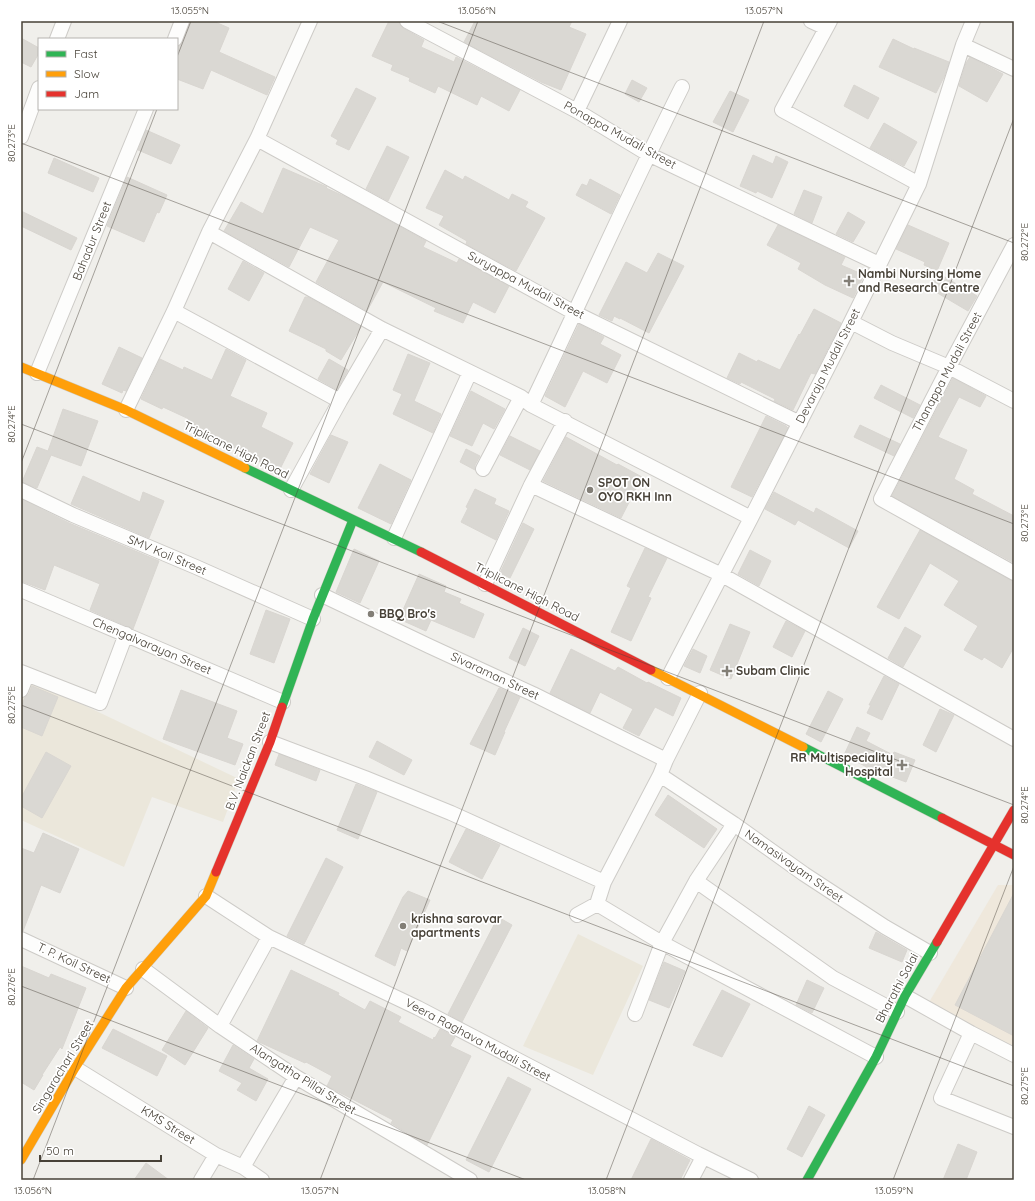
<svg xmlns="http://www.w3.org/2000/svg" width="1035" height="1201" viewBox="0 0 1035 1201" font-family="Quicksand,sans-serif">
<rect width="100%" height="100%" fill="#f0efeb"/>
<path fill="#efe8dc" d="M998,885h16v164l-86,-45z"/>
<path fill="#ebe7db" d="M29,679l210,100 -16,43 -71,-25 -28,70 -103,-47v-122z
M578,934l65,32 -50,109 -70,-29z"/>
<path fill="#dad8d3" stroke="#d9d6d1" d="M191,21h22l16,7 -10,24 56,25 -8,18 -56,-25 -8,19 -26,-10v-31l6,-6z
M389,21h10l1,4 3,3 21,12 -3,7 33,15 2,-5 64,33 -11,21 -28,-15 -4,9 -39,-19 -3,7 -26,-12 1,-3 -19,-8 2,-5 -21,-9z
M475,21h97l-3,6 17,7 -25,56 -20,-8 -77,-40z
M21,38l18,10v5l-8,14 -10,-5z
M893,39l21,10v-1l35,14 -5,15 -8,16 -57,-26z
M970,57l33,17 -16,28 -28,-16 7,-23z
M632,80l15,8 -8,14 -14,-8z
M854,85l25,13 -11,21 -24,-13z
M356,88l20,10 -27,52 -13,-6 2,-4 -7,-4z
M730,91l19,9 -16,32 -20,-10z
M884,123l33,19 -13,24 -34,-18z
M146,130l34,15 -9,19 -33,-14z
M387,146l22,11 -21,44 -22,-12z
M753,155l20,9 3,-8 12,6 -16,36 -15,-7 -1,2 -16,-7z
M54,158l45,20 -6,14 -45,-19z
M283,168l44,19 -1,1 22,10 78,43 -3,6 34,16 2,-4 50,27 -14,27 -22,-11 -10,21 -29,-12 2,-3 -53,-26 -16,29 -51,-29 23,-42 -29,-13 -21,40 -65,-36 17,-29 22,12z
M445,170l18,10 2,-4 44,24 3,-6 16,8 -3,5 20,11 -29,53 -50,-27 1,-3 -28,-16 5,-9 -18,-8z
M127,177l40,18 -8,18 -2,-1 -13,30 -37,-16z
M590,179l30,16 -9,19 -35,-19 6,-11 5,2z
M804,190l18,7 -10,26 -18,-9z
M21,211l56,27 -6,12 -50,-24z
M848,212l17,10 -12,20 -17,-8z
M778,225l67,32 -4,8 23,10 -11,23 -28,-13 -27,-16 3,-6 -34,-18z
M908,225l41,18 -12,28 -13,-6 1,-3 -29,-13z
M658,253l26,13 -35,67 -29,-15v1l-6,-3 -2,5 -13,-6 27,-53 21,11z
M243,261l21,12 -15,28 -21,-12z
M938,273l39,23 -9,15 -39,-23z
M305,297h3l53,30 -20,33 -15,-9v-2l-37,-18z
M814,309l27,14 -26,51 -4,-1 -18,37 -19,-9 1,-2 -34,-17 -1,2 -13,-6 12,-25 18,9 1,-2 22,10 19,-36 1,1z
M579,324l25,13 -4,7 21,11 -14,28 -24,-12 -18,36 -20,-11z
M119,347l23,11 -16,33 -3,-1 -1,3 -20,-9z
M226,349l20,11 -16,36 37,17 -6,14 32,16 -14,28 -21,-10 1,-2 -37,-17 1,-2 -36,-19 2,-2 -26,-12 -1,2 -21,-10 19,-40 23,11 1,-3 28,13z
M408,354l22,9 -16,38 27,13 -8,19 -40,-19 9,-20 -9,-4z
M329,359l19,11 -11,20 -19,-11z
M953,378l33,18 -6,11 -21,-10 -21,40 29,13 -13,29 20,11 -2,4 42,22v47l-122,-67z
M881,385l39,20 -7,13 -39,-20z
M471,391l34,18 -11,20 -11,-6 -11,23 -22,-10z
M63,409l35,12 -17,45 -30,-11 -14,33 -15,-6 15,-35 11,4z
M766,416l20,10 2,2 -36,69 -21,-10z
M860,425l40,19 -6,12 -40,-19z
M331,435l17,7 -19,41 -19,-9z
M510,436l30,15 -10,19 -30,-15z
M566,437l51,28 1,-1 24,13 -21,41 -78,-37z
M466,449l14,7 -5,9v5l-15,-8z
M380,464l31,16 -20,44 -33,-16z
M83,476l57,26 3,-10 21,9 -15,37 -78,-34z
M475,489l21,10 -2,5 15,7 -13,29 -35,-18 7,-14 -2,-1z
M774,492l40,21 2,-5 42,23 -9,17 -51,-28 -3,5 -30,-16z
M21,499l48,24 90,38 -26,68 -43,-19 10,-26 -46,-19 -9,25 -24,-9z
M523,523l11,6 -24,49 -10,-5z
M920,530l90,50 4,1v66l-12,21 -18,-11 -2,3 -18,-10 14,-24 -34,-21 15,-24 -29,-18 -31,56 -22,-12z
M645,548l22,10 -19,39 3,1 -20,43 -20,-9 20,-44 -4,-2z
M354,549l25,12 -19,42 -24,-11z
M750,550l21,11 -12,25 -21,-12z
M419,574l27,12 -2,6 17,7 -2,4 25,11 -10,24 -43,-18 -5,11 -27,-12z
M266,610l24,9 -16,44 -24,-9z
M786,621l19,10 -13,26 -19,-10z
M730,624l20,8 -19,47 -21,-9z
M905,627l16,9 -18,31 -15,-9z
M523,628l16,8 -14,30 -16,-8z
M571,649l44,22 3,-4 29,16 1,-1 33,16 -8,18 -18,-9 -16,29 -16,-8 10,-19 -33,-17 -10,21 -40,-20z
M693,649l14,7 -7,17 -16,-7z
M884,676l15,8 -17,36 -15,-7 4,-8h-2z
M32,686l26,11 -16,39 -21,-9v-19l4,-11 4,-3z
M499,688l21,9 -16,35h1l-10,23 -25,-11z
M181,690l56,21 -10,27 16,6 -8,21 -72,-26z
M828,691l15,8 -22,43 -15,-8z
M940,709l14,6 -18,37 -13,-7z
M857,727l13,6 -4,8 27,14 1,-3 21,8 -9,22 -27,-10 -1,1 -34,-18z
M377,741l35,19 -8,15 -35,-18z
M46,752l25,14 -29,52 -21,-12v-8z
M279,754l41,16 -4,11 -41,-16z
M356,784l21,8 -19,47 -21,-9z
M668,795l49,34 -13,19 -49,-33z
M466,829l34,16 -18,34 -33,-17z
M43,833l36,16 -19,44 -19,-8 -18,46h-2v-83l13,5z
M326,858l17,9 -39,77 -17,-8z
M408,891l22,9 -23,51 -6,-3 -6,18 -20,-10 28,-59z
M1014,893v143l-59,-31z
M498,917l14,8 -50,97 -14,-8z
M876,932l31,18 -5,12 -33,-14z
M664,962l21,9 -16,37 -20,-8z
M21,966l28,12 2,-4 35,14 -24,61 -2,-2 -18,28h1l-9,15 -13,-8z
M291,970l48,23 -1,2 27,15 5,-9 31,16 -3,5 35,18 1,-3 1,1 5,-9 15,8 -5,9 21,10 -44,89 -36,-22 2,-3 -66,-34 5,-10 -26,-14 -1,1 -48,-22z
M807,980l17,8 -12,25 -16,-8z
M722,990l28,14 -28,53 -29,-12z
M186,1011l22,17 -23,37 -23,-15z
M113,1029l54,27 -10,20 -55,-28z
M233,1045l21,14 -5,9 19,11 -12,22 -19,-11 5,-7 -23,-12z
M508,1077l23,12 -42,83 -23,-12z
M809,1106l16,9 -23,42 -15,-8z
M651,1139l39,21 -10,20h-49z
M958,1144l19,8 -11,28h-23z
M146,1163l23,17h-35z"/>
<g fill="none" stroke-linecap="round" stroke-linejoin="round">
<defs>
<path id="street" d="M407,21l170,90 71,43 231,110
M811,21l15,7
M830,21l-48,89 137,74
M57,39l7,-18
M175,39l7,-18
M963,45l51,24
M577,111l43,-90
M21,137l18,-49
M257,139l318,174 225,110
M209,232l173,97 139,68 10,8 220,113
M1014,245l-65,122 -68,132 133,74
M174,311l166,90
M851,322l41,21 57,24 65,34
M37,373l109,-264
M531,405c51,-106 98,-213 151,-318
M126,410l48,-99 35,-79 48,-93 53,-118
M483,469l38,-72
M531,485l191,90 292,164
M21,490l52,25 123,52 117,52
M291,490l49,-89 42,-72
M394,538l76,-166
M485,584l46,-99 34,-64
M21,590l262,112
M322,595l107,51 104,48 133,66
M21,672l79,31 26,-69
M668,678l83,-160 100,-196 68,-138 44,-139 10,-24
M21,690l6,-15
M270,742l95,36 86,35 153,69
M660,775l74,49 70,50 81,53 45,26
M696,881l137,97 64,34
M206,896l63,41 149,71 280,146 53,26
M597,904l65,39 214,114
M577,915l20,-11 7,-22 56,-107 6,-15 34,-67
M21,939l105,49
M143,969l77,57 76,51 174,103
M905,996l66,37 43,22
M635,1014l27,-71 34,-62 38,-57
M220,1026l49,-89
M971,1033l-30,65 73,29
M75,1068l141,87 27,12 19,13
M243,1167l53,-90
M201,1180l15,-25
M691,1180l12,-23"/>
<path id="fast" d="M245,468l176,84
M282,707l31,-88 40,-99
M803,747l139,71
M807,1180l69,-123 29,-61 32,-54"/>
<path id="slow" d="M21,367l105,43 119,58
M651,670l152,77
M21,1160l54,-92 51,-80 80,-92 10,-24"/>
<path id="jam" d="M421,552l230,118
M942,818l72,37
M216,872l54,-130 12,-35
M937,942l77,-132"/>
</defs>
<use href="#street" stroke="#cdcbc7" stroke-width="16"/>
<use href="#fast" stroke="#cfccc2" stroke-width="10"/>
<use href="#slow" stroke="#cfccc2" stroke-width="10"/>
<use href="#jam" stroke="#cfccc2" stroke-width="10"/>
<use href="#street" stroke="#fdfdfc" stroke-width="14"/>
<use href="#fast" stroke="#30b455" stroke-width="9"/>
<use href="#slow" stroke="#ff9f0a" stroke-width="9"/>
<use href="#jam" stroke="#e5322d" stroke-width="9"/>
</g>
<path fill="none" stroke="#474137" stroke-width="1" stroke-opacity="0.45" d="M437,21l577,222M177,57l14,-36M21,143l993,381M21,424l993,381M21,463l136,-354M21,705l993,381M21,986l505,194M33,1180l445,-1159M320,1180l444,-1159M606,1180l408,-1062M893,1180l121,-314"/>
<g fill="#827e76" stroke="#fff" stroke-width="1.5">
<path d="M847 275h4v4h4v4h-4v4h-4v-4h-4v-4h4z"/>
<circle cx="590" cy="490" r="4"/>
<circle cx="371" cy="614" r="4"/>
<path d="M725 665h4v4h4v4h-4v4h-4v-4h-4v-4h4z"/>
<path d="M900 759h4v4h4v4h-4v4h-4v-4h-4v-4h4z"/>
<circle cx="403" cy="926" r="4"/>
</g>
<g text-anchor="middle" stroke-width="3.5" stroke-linejoin="round" paint-order="stroke">
<g font-size="12" fill="#474137" stroke="#fff">
<text transform="translate(620 135) rotate(29)" y="4">Ponappa Mudali Street</text>
<text transform="translate(92 241) rotate(-68)" y="4">Bahadur Street</text>
<text transform="translate(526 285) rotate(28)" y="4">Suryappa Mudali Street</text>
<text transform="translate(828 366) rotate(-63)" y="4">Devaraja Mudali Street</text>
<text transform="translate(947 372) rotate(-62)" y="4">Thanappa Mudali Street</text>
<text transform="translate(236 450) rotate(26)" y="4">Triplicane High Road</text>
<text transform="translate(167 555) rotate(23)" y="4">SMV Koil Street</text>
<text transform="translate(527 592) rotate(27)" y="4">Triplicane High Road</text>
<text transform="translate(152 646) rotate(23)" y="4">Chengalvarayan Street</text>
<text transform="translate(495 676) rotate(25)" y="4">Sivaraman Street</text>
<text transform="translate(248 761) rotate(-69)" y="4">B.V. Naickan Street</text>
<text transform="translate(794 866) rotate(35)" y="4">Namasivayam Street</text>
<text transform="translate(74 963) rotate(25)" y="4">T. P. Koil Street</text>
<text transform="translate(897 988) rotate(-62)" y="4">Bharathi Salai</text>
<text transform="translate(478 1040) rotate(28)" y="4">Veera Raghava Mudali Street</text>
<text transform="translate(63 1067) rotate(-59)" y="4">Singarachari Street</text>
<text transform="translate(303 1079) rotate(32)" y="4">Alangatha Pillai Street</text>
<text transform="translate(168 1125) rotate(32)" y="4">KMS Street</text>
</g>
<g font-size="12" font-weight="bold" fill="#474137" stroke="#fff" text-anchor="start">
<text x="858" y="278">Nambi Nursing Home<tspan x="858" dy="14">and Research Centre</tspan></text>
<text x="598" y="487">SPOT ON<tspan x="598" dy="14">OYO RKH Inn</tspan></text>
<text x="379" y="618">BBQ Bro's</text>
<text x="736" y="675">Subam Clinic</text>
<text x="893" y="762" text-anchor="end">RR Multispeciality<tspan x="893" dy="14">Hospital</tspan></text>
<text x="411" y="923">krishna sarovar<tspan x="411" dy="14">apartments</tspan></text>
</g>
</g>
<rect width="1035" height="1201" fill="none" stroke="#ffffff" stroke-width="44"/>
<rect x="38" y="38" width="140" height="72" fill="#ffffff" stroke="#b5b3af"/>
<rect x="46" y="51" width="20" height="6" fill="#30b455" stroke="#b5b3af"/>
<text x="74" y="58" font-size="12" fill="#474137">Fast</text>
<rect x="46" y="71" width="20" height="6" fill="#ff9f0a" stroke="#b5b3af"/>
<text x="74" y="78" font-size="12" fill="#474137">Slow</text>
<rect x="46" y="91" width="20" height="6" fill="#e5322d" stroke="#b5b3af"/>
<text x="74" y="98" font-size="12" fill="#474137">Jam</text>
<path d="M40 1155v6h121v-6" fill="none" stroke="#474137" stroke-width="2"/>
<text x="46" y="1155" font-size="12" fill="#474137" stroke="#ffffff" stroke-width="3" paint-order="stroke">50 m</text>
<rect x="22" y="22" width="991" height="1157" fill="none" stroke="#474137" stroke-width="1.5"/>
<g font-size="10" text-anchor="middle" fill="#474137">
<text x="190" y="14">13.055°N</text>
<text x="477" y="14">13.056°N</text>
<text x="764" y="14">13.057°N</text>
<text transform="translate(11 143) rotate(-90)" y="4">80.273°E</text>
<text transform="translate(1024 242) rotate(-90)" y="4">80.272°E</text>
<text transform="translate(11 424) rotate(-90)" y="4">80.274°E</text>
<text transform="translate(1024 523) rotate(-90)" y="4">80.273°E</text>
<text transform="translate(11 705) rotate(-90)" y="4">80.275°E</text>
<text transform="translate(1024 805) rotate(-90)" y="4">80.274°E</text>
<text transform="translate(11 987) rotate(-90)" y="4">80.276°E</text>
<text transform="translate(1024 1086) rotate(-90)" y="4">80.275°E</text>
<text x="33" y="1194">13.056°N</text>
<text x="320" y="1194">13.057°N</text>
<text x="607" y="1194">13.058°N</text>
<text x="894" y="1194">13.059°N</text>
</g>
</svg>
